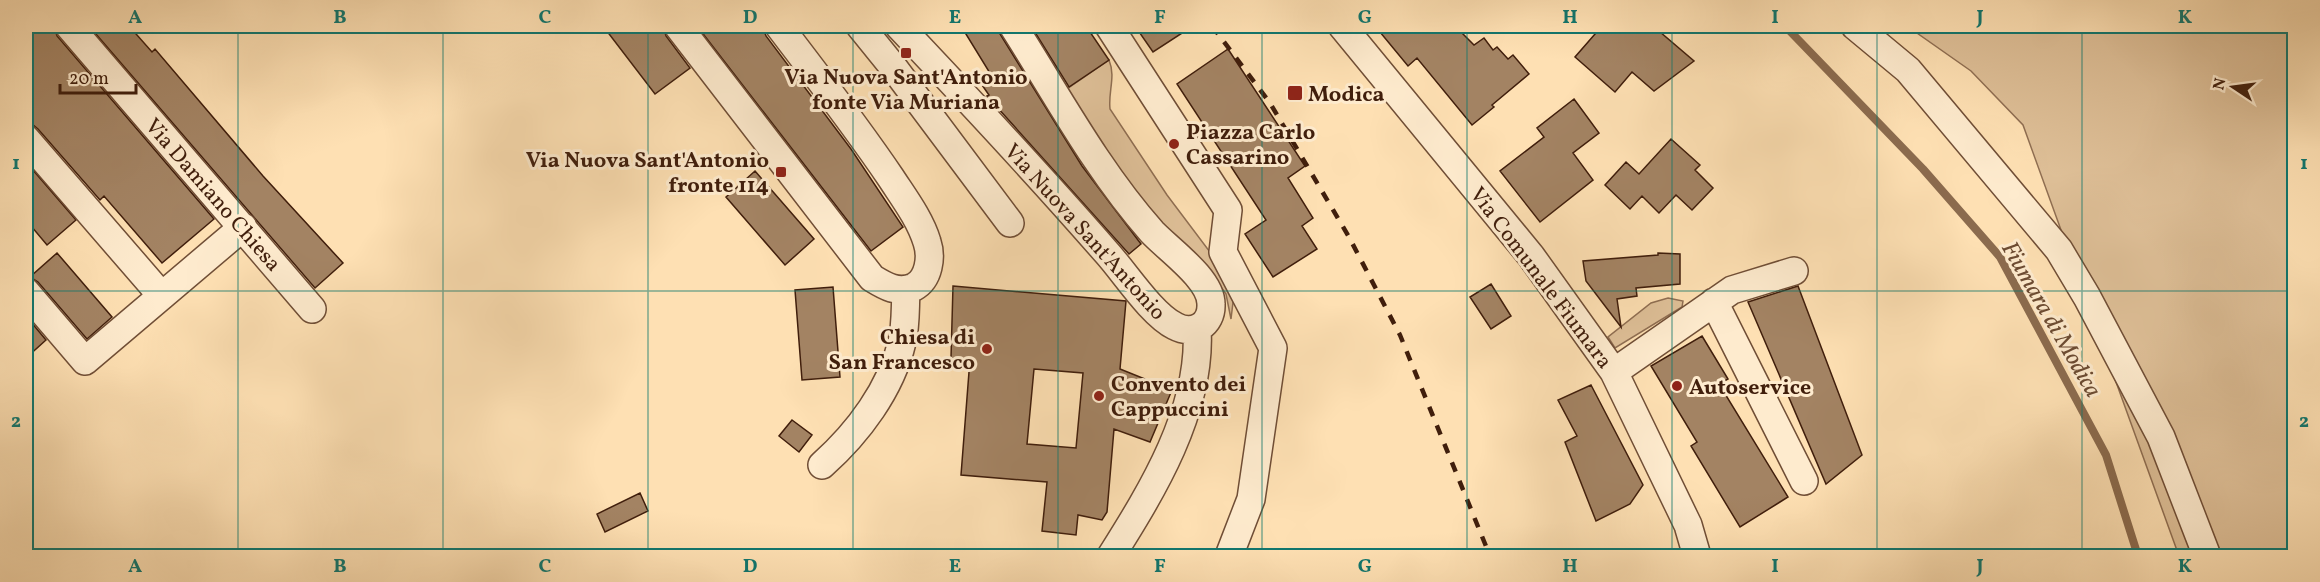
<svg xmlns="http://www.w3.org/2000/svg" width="2320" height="582" viewBox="0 0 2320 582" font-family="Vollkorn,serif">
<rect width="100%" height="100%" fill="#fee0b3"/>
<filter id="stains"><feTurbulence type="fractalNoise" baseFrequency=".00333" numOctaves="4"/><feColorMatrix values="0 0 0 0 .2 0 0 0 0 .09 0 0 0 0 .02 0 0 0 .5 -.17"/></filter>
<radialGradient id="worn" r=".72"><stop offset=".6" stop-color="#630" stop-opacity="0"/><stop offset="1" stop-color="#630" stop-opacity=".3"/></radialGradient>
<path fill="#debf97" stroke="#8f6e52" stroke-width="1.5" d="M1907,26h387v530h-115l-156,-431 -52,-54z
M1109,60c7,17 -1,31 1,49l57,86 58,77 9,22 -3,25 -5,-25 -10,-14 -85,-89 -64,-102z
M1668,298l15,3 -1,6 -67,41 -7,-11 43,-34z"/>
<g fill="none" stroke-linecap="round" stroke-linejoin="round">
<path stroke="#8b6b4e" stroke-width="8" d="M1785,26l138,143 77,88 106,198 32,101"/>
</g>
<path fill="#a38363" stroke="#401e0c" stroke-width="1.5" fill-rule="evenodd" d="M26,26h28l3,10 157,183 -52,44 -58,-67 -4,4 -62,-71 -6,-5h-6z
M89,26h40l23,26 3,-3 108,127 80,87 -28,25z
M603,26h60l3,10 24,32 -35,26z
M697,26h65l4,10 85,113 52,78 -32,24z
M961,26h36l3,8 82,132 59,78 -12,10 -142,-158 2,-1 -7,-10 11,-7z
M1031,26h55l23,34 -40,27z
M1135,26h58l-40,26z
M1375,26h80l19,19 10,-7 9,12 4,-3 11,12 5,-4 16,19 -37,31 2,2 -22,18 -55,-67 -9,8z
M1602,26h51l41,35 -40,30 -22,-19 -17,20 -40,-35z
M1228,49l77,117 -17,12 25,40 -11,8 15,23 -44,28 -28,-43 21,-14 -89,-136z
M1574,99l25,34 -26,20 20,27 -53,42 -40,-51 44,-34 -7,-9z
M1671,139l29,26 -5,5 18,18 -21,22 -16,-15 -17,18 -17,-17 -12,13 -25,-24 21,-23 13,12z
M26,162l50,58 -29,25 -21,-25z
M755,171l59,68 -29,26 -59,-68z
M57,253l55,64 -25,22 -49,-57 -8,-5z
M1658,253l22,1v30l-44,4 1,8 -20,3 4,28 -35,-46 -3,-20 75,-6z
M1491,284l20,32 -20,13 -21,-32z
M953,286l173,15 -6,68 52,21 -22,52 -36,-13 -7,83 -5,8 -24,-5 -2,20 -34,-4 5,-49 -86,-7 9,-116 -19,-1zM1034,369l49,4 -7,75 -49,-4z
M1798,286l64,169 -36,29 -78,-182z
M833,287l7,90 -38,3 -7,-90z
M26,316l20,24 -20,18z
M1702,336l26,43 -9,5 69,113 -48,30 -49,-81 6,-4 -46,-76z
M1591,385l52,100 -13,19 -34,17 -31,-79 12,-6 -19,-36z
M792,420l20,15 -13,17 -20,-16z
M640,493l8,18 -43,21 -8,-18z"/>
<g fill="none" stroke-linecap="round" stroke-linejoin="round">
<defs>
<path id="minor" d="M69,26l243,283
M678,26l194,252c13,8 26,16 42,9 15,-8 18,-30 13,-45 -7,-23 -23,-44 -36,-64 -35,-52 -74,-102 -112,-152
M860,26l34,42 116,155
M899,26c70,74 141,150 208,227 18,20 45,62 68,73 18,10 37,-1 36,-22 0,-25 -42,-54 -59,-72 -55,-62 -95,-137 -139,-206
M1109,26l119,184 -5,42 50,96 -22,151 -22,57
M1342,26l189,230 83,116 74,153 9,31
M1855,26l53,44 151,180 28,47 74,140 46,119
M26,139l135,156
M26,292l59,69 158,-134
M1714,302l90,179
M1614,372l118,-82 62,-19
M822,465c36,-32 69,-76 80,-123 4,-17 3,-34 4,-51
M1111,556c41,-65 91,-146 86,-227"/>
</defs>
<use href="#minor" stroke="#704e36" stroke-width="30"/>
<use href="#minor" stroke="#feebce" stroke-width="27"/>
<path stroke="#401e0c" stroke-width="4.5" stroke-dasharray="10 10" stroke-linecap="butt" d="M1212,26l58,77 79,134 51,98 90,221"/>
</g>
<path fill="none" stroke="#0f766e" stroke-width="1.5" stroke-opacity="0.55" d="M238,26v530M443,26v530M648,26v530M853,26v530M1058,26v530M1262,26v530M1467,26v530M1672,26v530M1877,26v530M2082,26v530M26,291h2268"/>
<g fill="#8f2418" stroke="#feebce" stroke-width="2">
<rect x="900" y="47" width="12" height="12" rx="3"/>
<rect x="1287" y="85" width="16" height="16" rx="3"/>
<circle cx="1174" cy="144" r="6"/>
<rect x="775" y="166" width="12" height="12" rx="3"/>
<circle cx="987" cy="349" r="6"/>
<circle cx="1677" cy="386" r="6"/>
<circle cx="1099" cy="396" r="6"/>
</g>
<g text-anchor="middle" stroke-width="6" stroke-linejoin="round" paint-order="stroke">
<g font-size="22" font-weight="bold" fill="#401e0c" stroke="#feebce" text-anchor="start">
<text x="906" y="84" text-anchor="middle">Via Nuova Sant'Antonio<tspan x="906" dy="25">fonte Via Muriana</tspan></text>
<text x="1308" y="101">Modica</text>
<text x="1186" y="139">Piazza Carlo<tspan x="1186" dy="25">Cassarino</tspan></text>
<text x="769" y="167" text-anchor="end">Via Nuova Sant'Antonio<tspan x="769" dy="25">fronte 114</tspan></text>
<text x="975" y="344" text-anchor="end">Chiesa di<tspan x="975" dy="25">San Francesco</tspan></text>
<text x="1111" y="391">Convento dei<tspan x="1111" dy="25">Cappuccini</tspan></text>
<text x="1689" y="394">Autoservice</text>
</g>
<g font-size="22" fill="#401e0c" stroke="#feebce">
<text transform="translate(214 194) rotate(49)" y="8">Via Damiano Chiesa</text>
<text transform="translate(1086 231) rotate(48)" y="8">Via Nuova Sant'Antonio</text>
<text transform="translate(1542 277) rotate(53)" y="8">Via Comunale Fiumara</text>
</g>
<g font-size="24" font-style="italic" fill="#6c4b32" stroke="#feebce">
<text transform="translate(2052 319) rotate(60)" y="8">Fiumara di Modica</text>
</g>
</g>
<rect width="2320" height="582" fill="none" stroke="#fee0b3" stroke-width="66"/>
<g transform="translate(2233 87) rotate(283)" stroke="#feebce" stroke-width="4.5" paint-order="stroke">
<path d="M0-4.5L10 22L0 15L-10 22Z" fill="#401e0c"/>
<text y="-9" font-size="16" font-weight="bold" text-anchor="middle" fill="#401e0c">N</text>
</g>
<path d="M60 84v9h76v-9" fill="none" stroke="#401e0c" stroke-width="3"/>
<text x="69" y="84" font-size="18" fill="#401e0c" stroke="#feebce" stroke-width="4.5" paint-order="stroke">20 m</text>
<rect x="33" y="33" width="2254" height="516" fill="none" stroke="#0f766e" stroke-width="2"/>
<g font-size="20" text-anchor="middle" font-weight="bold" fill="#0f766e">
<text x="135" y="23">A</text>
<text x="340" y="23">B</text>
<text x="545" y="23">C</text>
<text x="750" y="23">D</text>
<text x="955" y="23">E</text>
<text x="1160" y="23">F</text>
<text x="1365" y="23">G</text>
<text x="1570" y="23">H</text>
<text x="1775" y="23">I</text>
<text x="1980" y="23">J</text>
<text x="2185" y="23">K</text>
<text x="16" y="169">1</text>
<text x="2304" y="169">1</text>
<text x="16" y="427">2</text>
<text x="2304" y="427">2</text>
<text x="135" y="572">A</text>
<text x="340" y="572">B</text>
<text x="545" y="572">C</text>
<text x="750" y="572">D</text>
<text x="955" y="572">E</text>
<text x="1160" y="572">F</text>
<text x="1365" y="572">G</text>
<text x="1570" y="572">H</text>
<text x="1775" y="572">I</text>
<text x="1980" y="572">J</text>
<text x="2185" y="572">K</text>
</g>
<rect width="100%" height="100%" filter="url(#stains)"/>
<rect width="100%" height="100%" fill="url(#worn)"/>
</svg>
